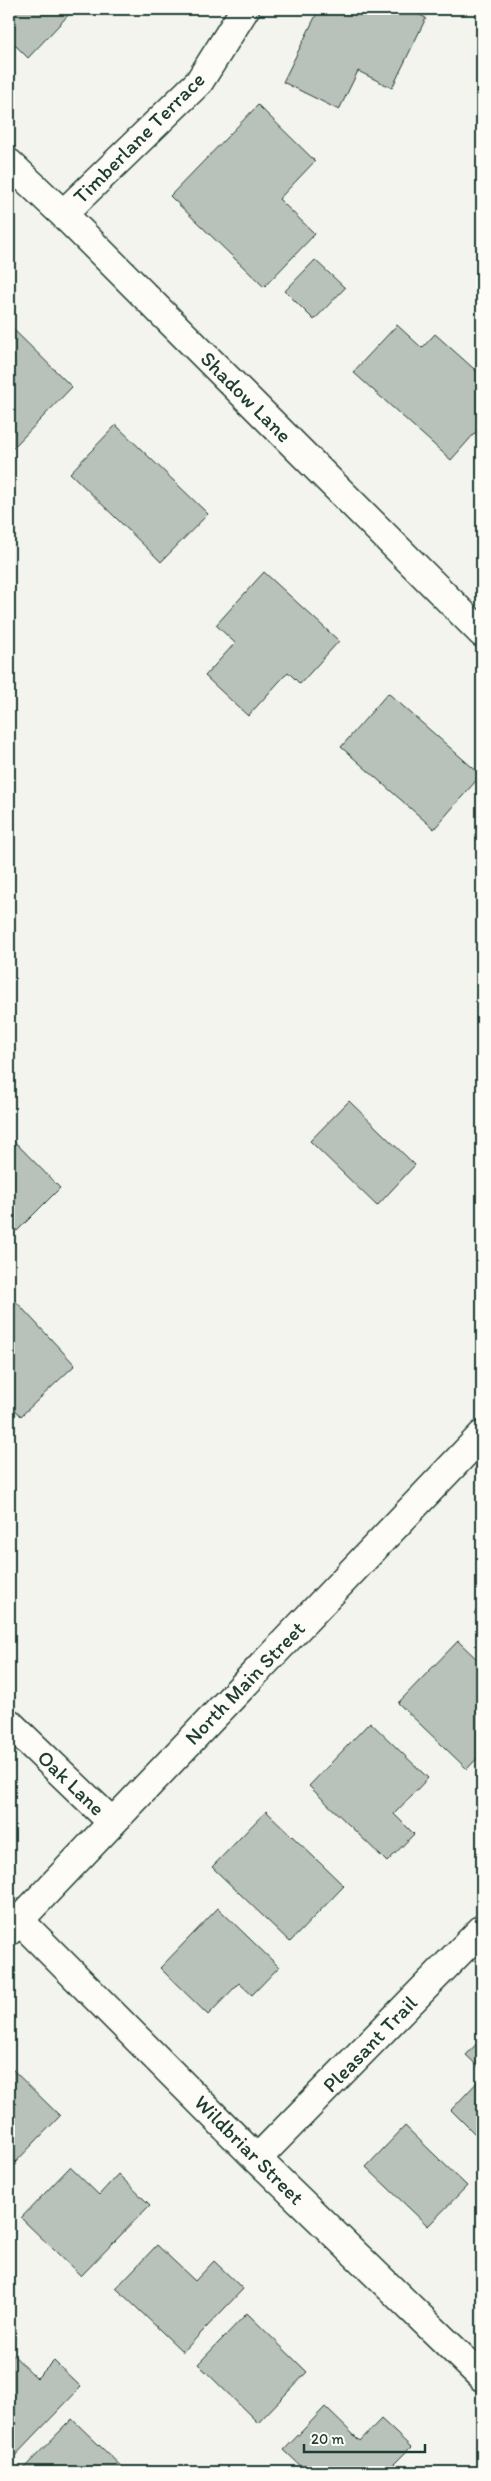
<svg xmlns="http://www.w3.org/2000/svg" width="491" height="2481" viewBox="0 0 491 2481" font-family="Itim,sans-serif">
<rect width="100%" height="100%" fill="#f4f4ef"/>
<filter id="ink" filterUnits="userSpaceOnUse"><feTurbulence type="fractalNoise" baseFrequency=".02" numOctaves="2"/><feDisplacementMap in="SourceGraphic" scale="10" xChannelSelector="R" yChannelSelector="G"/><feConvolveMatrix kernelMatrix="1 2 1 2 8 2 1 2 1" color-interpolation-filters="sRGB"/></filter>
<g filter="url(#ink)">
<path fill="#b9c1bb" stroke="#1f3d34" d="M9,9h65l-46,49 -19,-19z
M319,9h89l18,9 -34,70 -34,-17 -19,39 -56,-28z
M258,105l57,56 -36,38 36,35 -51,53 -94,-91z
M315,260l30,28 -31,32 -29,-29z
M9,325l63,62 -62,64 -1,-1z
M397,325l25,23 13,-14 47,42v49l-31,35 -98,-88z
M116,425l92,89 -47,48 -91,-89z
M264,572l75,69 -39,43 -12,-12 -40,44 -43,-40 30,-33 -19,-18z
M388,693l93,82 -47,54 -93,-82z
M349,1101l66,64 -38,41 -67,-65z
M9,1136l51,52 -43,43 -8,-8z
M9,1294l66,71 -54,51 -12,-13z
M482,1605v17l-8,-9z
M458,1641l24,23v89l-15,16 -69,-66z
M370,1722l58,56 -34,36 20,20 -27,28 -78,-76z
M266,1811l78,75 -54,56 -78,-75z
M218,1908l61,59 -27,28 -13,-12 -31,32 -48,-47z
M482,2038v32l-16,-15z
M10,2067l50,49 -51,53v-101z
M482,2077v64l-31,-31z
M405,2126l62,60 -39,40 -62,-59z
M70,2167l29,28 19,-21 32,31 -69,71 -60,-58z
M157,2245l38,36 19,-20 29,28 -60,63 -67,-64z
M247,2313l60,59 -49,51 -60,-59z
M10,2352l27,26 17,-17 27,26 -72,75z
M325,2407l35,34 21,-22 30,28 -25,25h-79l-23,-22z
M72,2419l55,53h-107z"/>
<g fill="none" stroke-linecap="round" stroke-linejoin="round">
<defs>
<path id="minor" d="M9,163l54,51 419,419
M63,214l136,-132 46,-73
M9,1723l103,99
M19,1920l238,239 225,218
M257,2159l225,-230"/>
<path id="major" d="M9,1931l473,-496"/>
</defs>
<use href="#minor" stroke="#1f3d34" stroke-width="31"/>
<use href="#major" stroke="#1f3d34" stroke-width="31"/>
<use href="#minor" stroke="#fdfcf7" stroke-width="28"/>
<use href="#major" stroke="#fdfcf7" stroke-width="28"/>
</g>
</g>
<g text-anchor="middle" stroke-width="5" stroke-linejoin="round" paint-order="stroke">
<g font-size="21" fill="#1f3d34" stroke="#fdfcf7">
<text transform="translate(139 138) rotate(-45)" y="7">Timberlane Terrace</text>
<text transform="translate(246 397) rotate(45)" y="7">Shadow Lane</text>
<text transform="translate(245 1683) rotate(-46)" y="7">North Main Street</text>
<text transform="translate(71 1783) rotate(44)" y="7">Oak Lane</text>
<text transform="translate(370 2044) rotate(-46)" y="7">Pleasant Trail</text>
<text transform="translate(249 2150) rotate(45)" y="7">Wildbriar Street</text>
</g>
</g>
<rect width="491" height="2481" fill="none" stroke="#fdfcf7" stroke-width="30"/>
<rect x="15" y="15" width="461" height="2451" fill="none" stroke="#1f3d34" stroke-width="2" filter="url(#ink)"/>
<path d="M304 2444v8h121v-8" fill="none" stroke="#1f3d34" stroke-width="2.5"/>
<text x="311" y="2444" font-size="15" fill="#1f3d34" stroke="#fdfcf7" stroke-width="4" paint-order="stroke">20 m</text>
</svg>
